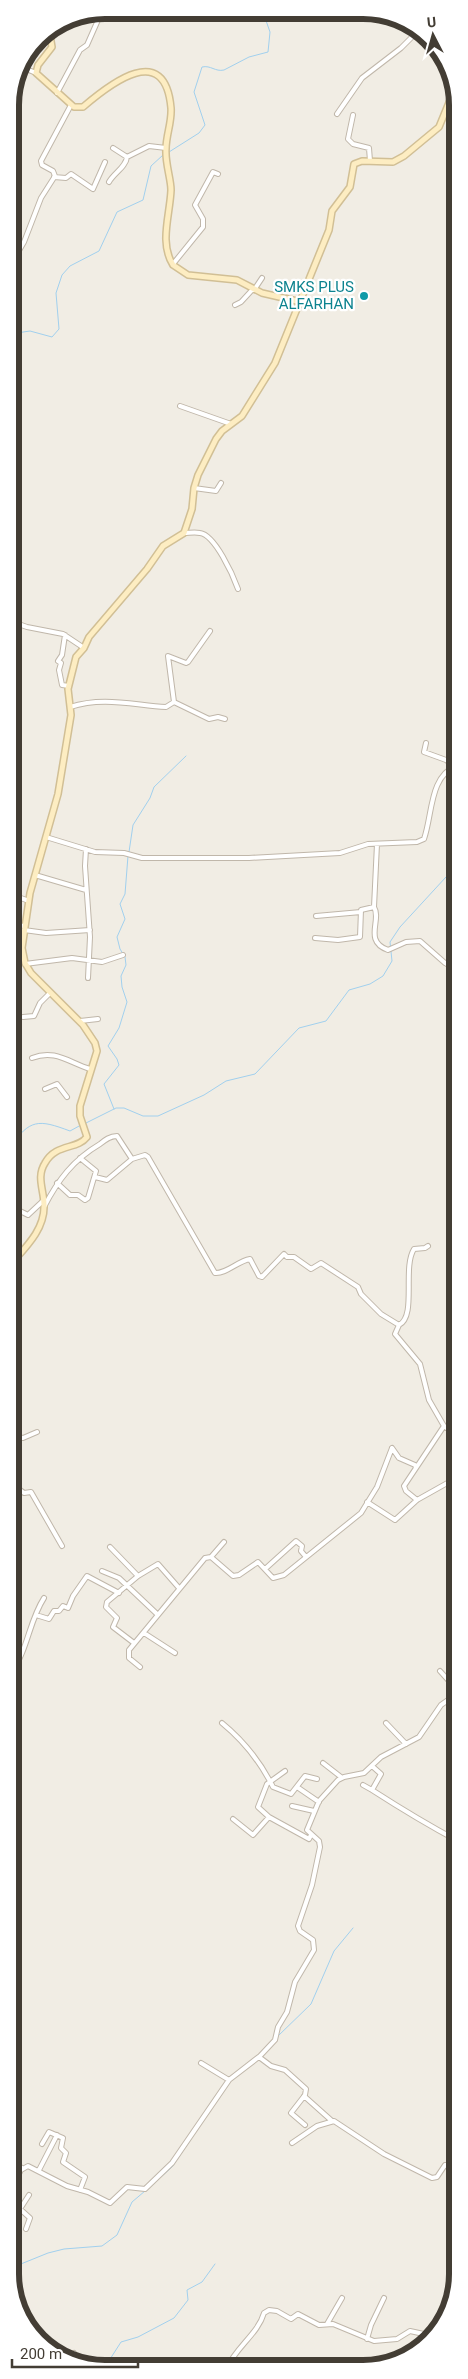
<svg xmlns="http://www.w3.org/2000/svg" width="468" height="2379" viewBox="0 0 468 2379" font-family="Roboto,sans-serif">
<rect width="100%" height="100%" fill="#f1ede4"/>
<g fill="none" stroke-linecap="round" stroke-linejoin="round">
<path stroke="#a1d0ee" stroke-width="1" d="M169,152l30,-19 6,-8 -11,-33 8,-25c9,-2 13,5 22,3l25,-13 19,-5 2,-20 -7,-20
M10,334l20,-3 22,6 7,-8 -3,-36 6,-18 8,-9 29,-15 18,-39 26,-12 8,-34 12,-11
M457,827l-2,8 2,4
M129,852l4,-27 17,-27 4,-11 32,-31
M114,1109l-10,-25 15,-19 -2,-6 -9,-13 11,-18 8,-26 -5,-15 -1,-11 5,-11 -1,-8 -5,-8 -3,-12 8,-18 -5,-15 5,-10 3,-38
M84,1124l32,-16h8l19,8h15l46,-21 22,-14 29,-7 44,-46 27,-7 23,-31 21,-6 13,-8 9,-15 -2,-19 10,-15 46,-50 11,-9
M10,1147c20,-28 28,-28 60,-16l11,-6
M278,2036l33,-32 23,-53 19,-23
M152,2185l20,-18 44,-65
M11,2268l37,-15 16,-4 38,-3 15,-11 15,-33 13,-11
M105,2367l16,-25 17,-5 36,-19 14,-18 -1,-10 15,-8 13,-18"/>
<defs>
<path id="street" d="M24,68l12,5
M57,93l23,-43 7,-5 15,-34
M337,114l25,-36 39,-30 16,-16
M353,115l-5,24 5,5 16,4 1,13
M113,148l14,9 22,-11 17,2
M54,177l12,1 5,-4 22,15 12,-27
M109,182c5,-9 17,-15 18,-25
M10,253l7,1 7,-12 17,-44 14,-22 -2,-5 -11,-6 -1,-4 30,-56
M173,264l30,-37v-8l-8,-14 18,-33 5,2
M254,290l8,-12
M235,305l6,-3 12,-13
M180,406l51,18
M194,488l22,3 5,-8
M184,533c5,0 11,-1 16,0 15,2 33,42 38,56
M10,621l17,6 36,7 21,14
M65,635l-3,20 -4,6 3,2 -2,7 3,15 7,1
M174,702l-6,-46 18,7 2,-1 22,-31
M70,707c33,-11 63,-2 96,0l8,-5 35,17 9,-2 7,2
M426,743l-2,9 22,8 8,6
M46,837l49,15 29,1 18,5h107l91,-5 28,-9 49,-2 7,-3c9,-26 5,-62 33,-74
M377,844l-3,63c8,13 -11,34 14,43l18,-8 14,-1 25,22 12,7
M86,849l-1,17 5,71 -2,41
M35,875l51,15
M10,894l19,7
M316,916l45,-4
M10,924l14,2
M24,930l22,3 44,-3
M315,938l23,2 22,-3 1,-27 13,-3
M25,964l47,-6 30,4 21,-7
M23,1017l11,-1 6,-13 9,-9
M80,1021l18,-2
M32,1058c23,-9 36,4 58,11
M45,1089l12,-5 10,13
M95,1177l12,3 25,-21
M57,1183l13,12h8l7,5 3,-2 8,-27 -16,-13
M44,1207c14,-27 29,-47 56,-63 5,-4 10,-8 17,-8l15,23 13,-4 3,2 67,116c11,1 23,-12 35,-14l9,17 3,1 22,-23 3,3h7l17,12 10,-6 37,24 3,7 20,20 18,11 -4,9 25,30 9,36 15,26 14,10
M20,1211l8,4 16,-15
M399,1325c18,-9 3,-57 15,-76l11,-1 3,-2
M11,1332l6,7 -6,7
M11,1436l12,2 14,-6
M392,1448l7,10 16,7 1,3 -12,18 2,5 11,9
M416,1468l28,-42
M11,1483l13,10 7,-1 31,54
M367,1502l28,18 22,-20 41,-23
M110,1547l28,29
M211,1557l13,-15
M265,1569l31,-28 6,5 -1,5 5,6
M102,1571l17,7 38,36
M36,1615l13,4 5,-8h5l4,-5 5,2 5,-12 14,-20 32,17
M144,1633l31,20
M134,1643l-21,-16 4,-9 -11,-11 1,-5 31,-26 20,-12 21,24
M140,1667l-11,-9v-8l76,-92 6,-1 22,19 6,-1 19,-13 15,16 11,-3 77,-62 16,-26 15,-39
M440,1671l18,20
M11,1673c17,-23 18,-52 33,-75
M222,1723c22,18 38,38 51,64l18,7 14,-18 12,3
M386,1723l20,21
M323,1763l18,14
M372,1766l9,8 -9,16c28,18 56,35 86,51
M363,1785l9,5
M297,1787l22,15
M292,1806l22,5
M269,1817l-11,-10 9,-23 18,-13
M233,1819l20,16 16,-18 40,22 2,-4
M259,2057l12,9 14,4 21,19 -1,6 -14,18 14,12
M201,2063l28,17
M304,2096l28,25
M292,2143l25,-17 17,-5 50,33 48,24 5,-1 8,-12 13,3
M42,2144l7,-12 14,6 -2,10 5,5 -3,9 22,15 -5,13
M11,2161l11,7
M39,2170l18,-35
M11,2188l10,-18 7,-4 39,20 21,6 22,11 17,-16 18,2 27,-26 57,-83 31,-24 15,-16 3,-13 9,-15 8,-30 19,-32 -1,-10 -13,-9 -2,-5 14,-41 8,-38 -1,-6 -12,-11 12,-29 19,-21 6,-3 20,-4 17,-16 38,-20 22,-32 17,-12
M11,2203l9,6 9,-14
M20,2209l10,9 -4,11
M327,2324l15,-26
M367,2339l4,-14 13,-27
M69,2357l5,-4
M227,2368c9,-21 31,-34 37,-55l5,-3 8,1 14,8 7,-5 21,11 14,-1 41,17 23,-2 13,-8 23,5"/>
<path id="secondary" d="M49,30l3,17 -14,18 -2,8 38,34h9c28,-24 82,-66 88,1 1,14 -5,27 -5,41 -1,14 5,30 5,41 -1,25 -12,53 2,75l15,10 49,5 25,13 39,9
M11,1264c15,-17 34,-35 33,-59 0,-15 -8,-28 1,-42 11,-20 32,-13 42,-26l-7,-21v-10l17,-55 -2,-8 -12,-18 -52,-52 -6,-10 -3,-15 8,-55 28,-99 13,-79 -3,-26 8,-32 8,-9 5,-11 58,-68 16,-23 21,-13 8,-24 2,-21 4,-13 18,-36 6,-8 20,-15 33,-53 54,-133 3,-19 18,-24 4,-23 8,-3 31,1 11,-6 35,-29 16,-39"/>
</defs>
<use href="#street" stroke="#c0b7aa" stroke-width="6"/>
<use href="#secondary" stroke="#d1bf95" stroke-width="8"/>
<use href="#street" stroke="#fff" stroke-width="4"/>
<use href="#secondary" stroke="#fdedc2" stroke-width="5"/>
</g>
<circle fill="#0f9aa8" stroke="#fff" stroke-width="2" cx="364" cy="296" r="5"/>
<g text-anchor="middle" stroke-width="4.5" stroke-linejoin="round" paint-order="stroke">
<g font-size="15" fill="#0d838f" stroke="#fff" text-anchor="end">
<text x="354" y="292">SMKS PLUS<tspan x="354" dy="17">ALFARHAN</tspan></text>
</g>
</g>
<path d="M0 0H468V2379H0ZM105 19H363A86 86 0 0 1 449 105V2274A86 86 0 0 1 363 2360H105A86 86 0 0 1 19 2274V105A86 86 0 0 1 105 19Z" fill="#fff" fill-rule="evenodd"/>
<path fill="none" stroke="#433d34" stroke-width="6" d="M105 19H363A86 86 0 0 1 449 105V2274A86 86 0 0 1 363 2360H105A86 86 0 0 1 19 2274V105A86 86 0 0 1 105 19Z"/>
<g transform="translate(433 35) rotate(354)" stroke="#ffffff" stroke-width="4" paint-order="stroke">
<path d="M0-4L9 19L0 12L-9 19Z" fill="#433d34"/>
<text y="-8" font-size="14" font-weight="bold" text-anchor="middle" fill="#433d34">U</text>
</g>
<path d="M12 2359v8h126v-8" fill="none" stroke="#433d34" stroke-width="2.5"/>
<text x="20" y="2359" font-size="15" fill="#433d34" stroke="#ffffff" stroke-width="4" paint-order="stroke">200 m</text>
</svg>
